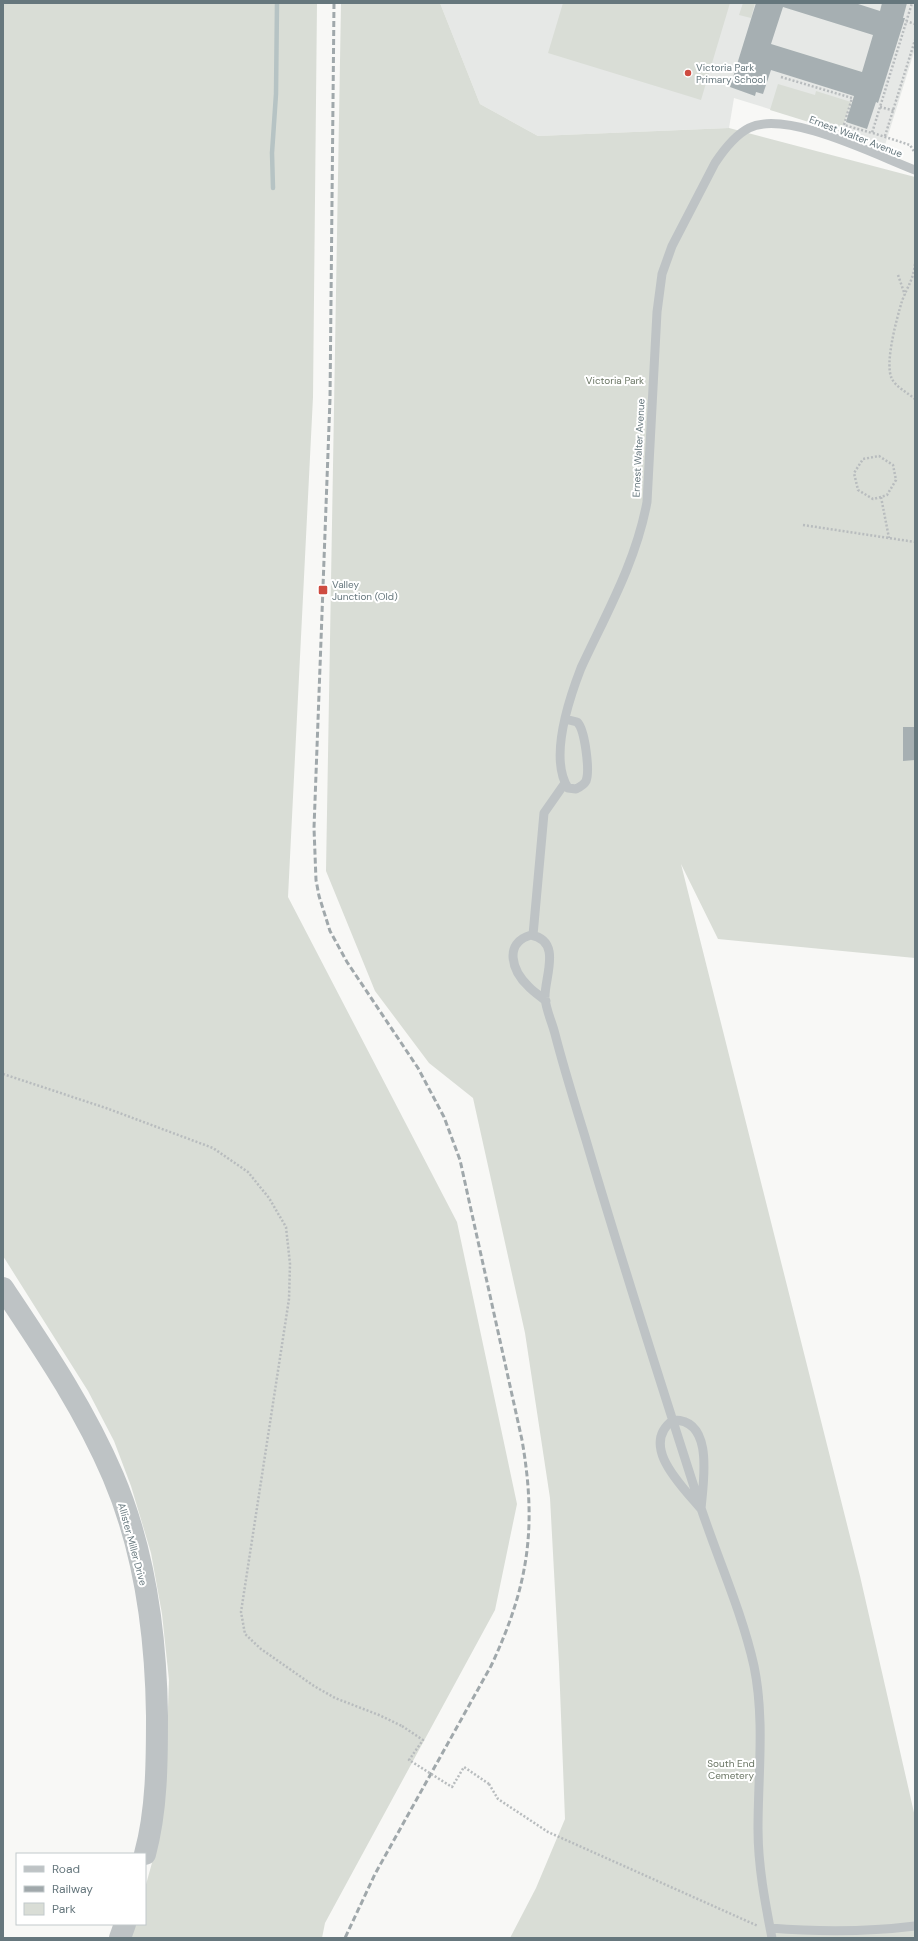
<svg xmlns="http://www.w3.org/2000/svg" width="918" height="1941" viewBox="0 0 918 1941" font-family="'DM Sans',sans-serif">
<rect width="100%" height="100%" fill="#f8f8f6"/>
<path fill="#e6e8e6" d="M440,3h475v46l-30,96 -151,-47 -5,30 -191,8 -58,-32z"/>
<path fill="#d9ddd6" d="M3,3h314l-4,394 -25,500 169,325 60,282 -22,106 -170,313 -3,15h-192l5,-14h10v-36l10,-36 11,-89 3,-83 -7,-66 -11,-61 -20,-67 -17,-45 -26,-50 -85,-135z
M341,3h99l40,101 58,32 191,-8 186,49v781l-197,-19 -37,-75 179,712 55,241v121h-405l26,-50 29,-69 -6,-155 -9,-166 -25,-165 -52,-235 -44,-35 -54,-72 -49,-120z
M563,3h167l-29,97 -153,-47z
M743,3h12l-4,15 -12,-3z
M778,84l37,11 1,-4 35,11 -10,30 -71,-22z"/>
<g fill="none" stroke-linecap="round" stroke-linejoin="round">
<path stroke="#b6c3c4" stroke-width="4.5" d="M273,188l-1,-35 4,-59 1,-91"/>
</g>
<path fill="#a6afb2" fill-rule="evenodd" d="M756,3h99l25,8 2,-8h25l-4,15h2l-27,85 -2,-1 -9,27 -21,-7 8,-26 -83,-26 -8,24 -7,-2 -1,4 -25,-9zM783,7l90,28 -11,37 -91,-28z
M903,727h12v33l-12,1z"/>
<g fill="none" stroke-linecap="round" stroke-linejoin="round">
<path stroke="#b8bcbe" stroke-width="2.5" stroke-dasharray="2 2" stroke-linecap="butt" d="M906,21l9,3
M781,77l71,21 -8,27 28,8 40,-130
M880,107l15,4
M873,133l37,12 5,8
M885,136l30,-96
M915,264c-2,17 -8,23 -13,37 -5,17 -18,63 -10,78 4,8 16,14 23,20
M898,275l7,20
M881,497l-8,2 -15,-9 -4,-17 9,-14 16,-3 14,9 3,15 -9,15 -6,2 8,41
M803,525l112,17
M3,1074l103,34 107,40 35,24 21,26 17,29 4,37 -1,35 -48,313 4,22 16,15 53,37 21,12 44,17 23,11
M489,1784l9,15 50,33 210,94"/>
<path stroke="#bec3c5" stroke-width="9" d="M565,719l12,3c8,7 13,49 9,59 -2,4 -6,6 -10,8l-8,-1c-19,-30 1,-89 13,-120 25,-54 55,-106 66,-166l10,-190 5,-38 10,-28 43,-83c8,-12 20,-28 34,-35 37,-19 129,28 166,42
M533,935l11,-122 21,-30
M546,1001c-6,-5 -12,-9 -17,-14 -17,-16 -26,-44 2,-52 32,6 13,43 14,63 1,12 7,24 10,36 9,35 20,70 31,106 35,119 73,238 111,356 18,57 44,112 57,170 11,54 4,108 4,163 0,37 7,73 14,109
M673,1420c42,-1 30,63 28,89 -17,-21 -63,-63 -28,-89z
M770,1928c49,4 97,4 145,-2"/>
<path stroke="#bec3c5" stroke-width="22" d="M3,1288c40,60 81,120 110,188 32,75 43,159 44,240 0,45 0,94 -12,138
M120,1938l5,-14"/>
<path stroke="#a0a8ab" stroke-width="3" stroke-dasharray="6 3" stroke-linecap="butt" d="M334,3l-4,396 -16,429 2,52 3,16 11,35 17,31 71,106 26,49 16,43 62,280c15,87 7,145 -31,226l-116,208 -30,64"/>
<path stroke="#b8bcbe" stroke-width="2.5" stroke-dasharray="2 2" stroke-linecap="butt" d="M402,1726l21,14 -14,20 43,27 12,-20 25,17"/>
</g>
<g fill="#ce4b40" stroke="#fff" stroke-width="1.5">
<circle cx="688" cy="73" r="4"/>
<rect x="318" y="585" width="10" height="10" rx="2"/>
</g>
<g text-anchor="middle" stroke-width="4" stroke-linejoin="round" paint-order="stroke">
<g font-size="10" fill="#66777d" stroke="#fff" text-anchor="start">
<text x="696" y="71">Victoria Park<tspan x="696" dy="12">Primary School</tspan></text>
<text x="332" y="588">Valley<tspan x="332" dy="12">Junction (Old)</tspan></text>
</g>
<g font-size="10" fill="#66777d" stroke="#fff">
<text transform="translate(856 136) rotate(21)" y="4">Ernest Walter Avenue</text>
<text transform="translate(638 448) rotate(-87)" y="4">Ernest Walter Avenue</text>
<text transform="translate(133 1544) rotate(75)" y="4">Allister Miller Drive</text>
</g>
<g font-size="10" fill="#6b7665" stroke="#fff">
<text x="615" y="384">Victoria Park</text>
<text x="731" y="1767">South End<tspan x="731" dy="12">Cemetery</tspan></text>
</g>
</g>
<rect width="918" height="1941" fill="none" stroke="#66777d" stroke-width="8"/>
<rect x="16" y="1853" width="130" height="72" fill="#ffffff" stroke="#c2c9cb"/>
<rect x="24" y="1866" width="20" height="6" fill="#bec3c5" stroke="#c2c9cb"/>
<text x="52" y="1873" font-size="12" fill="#66777d">Road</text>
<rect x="24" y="1886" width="20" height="6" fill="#a0a8ab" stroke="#c2c9cb"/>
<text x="52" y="1893" font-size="12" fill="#66777d">Railway</text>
<rect x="24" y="1903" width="20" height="12" fill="#d9ddd6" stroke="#c2c9cb"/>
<text x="52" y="1913" font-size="12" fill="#66777d">Park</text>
</svg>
